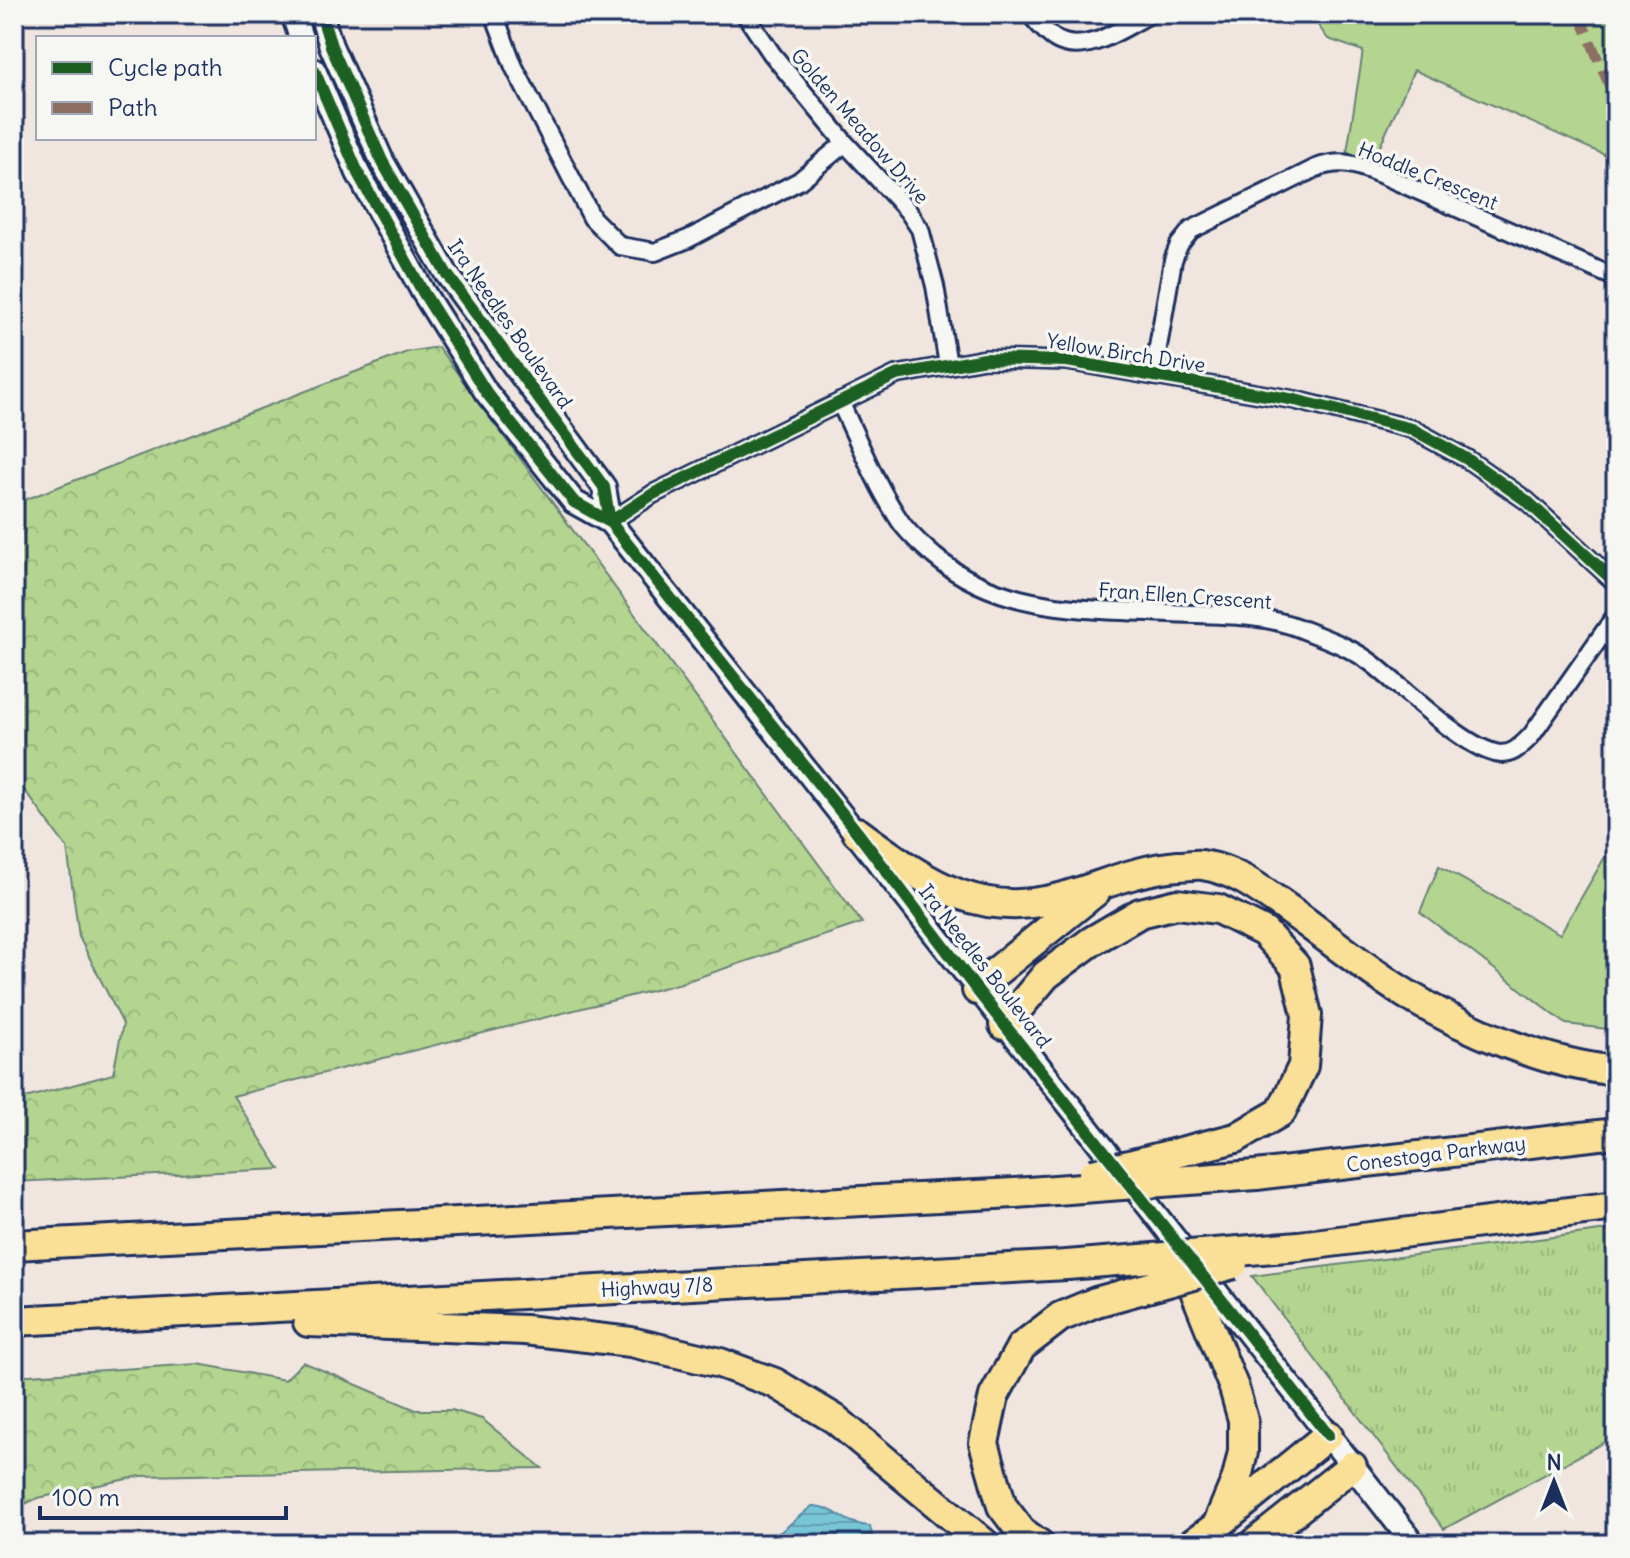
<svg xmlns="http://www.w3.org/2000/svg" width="1630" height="1558" viewBox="0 0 1630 1558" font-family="Delius,sans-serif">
<defs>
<pattern id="grass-tufts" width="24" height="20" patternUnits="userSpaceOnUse" patternTransform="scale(2)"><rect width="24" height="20" fill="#b3d58f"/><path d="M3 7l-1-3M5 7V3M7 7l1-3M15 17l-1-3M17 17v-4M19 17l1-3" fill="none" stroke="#99b77e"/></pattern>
<pattern id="forest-crowns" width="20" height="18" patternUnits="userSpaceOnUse" patternTransform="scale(2)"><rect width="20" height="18" fill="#b3d58f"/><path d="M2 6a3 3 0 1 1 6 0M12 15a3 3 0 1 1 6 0" fill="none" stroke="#99b77e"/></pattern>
<pattern id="water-rules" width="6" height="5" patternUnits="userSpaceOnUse" patternTransform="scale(2)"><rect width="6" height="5" fill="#78c5d6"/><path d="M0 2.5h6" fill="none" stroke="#62a0b1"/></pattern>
</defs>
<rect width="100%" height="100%" fill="#f1e6df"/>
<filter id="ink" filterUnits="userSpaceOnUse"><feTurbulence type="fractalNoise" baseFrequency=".0125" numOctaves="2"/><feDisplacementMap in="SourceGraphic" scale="16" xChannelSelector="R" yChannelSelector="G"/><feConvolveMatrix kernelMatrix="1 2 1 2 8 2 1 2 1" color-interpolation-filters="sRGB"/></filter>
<g filter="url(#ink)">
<path fill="url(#grass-tufts)" stroke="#678276" stroke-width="2" d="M1616,1229v207l-172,93 -192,-253z"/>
<path fill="url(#forest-crowns)" stroke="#678276" stroke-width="2" d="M438,347l424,576 -184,61 -445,112 47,73 -266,13v-81l99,-27 10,-50 -44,-87 -12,-89 -41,-56 -12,-7v-281l393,-152z
M303,1362l113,48h36l30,9 60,49 -401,8 -103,22 -24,11v-133l184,-12 87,16z"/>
<path fill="#b3d58f" stroke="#678276" stroke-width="2" d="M1310,14h306v146l-202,-90 -41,92 -26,-10 16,-101 -35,-12z
M1616,838v192l-50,-6 -146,-112 19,-46 121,68z"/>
<path fill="url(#water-rules)" stroke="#5389a6" stroke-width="2" d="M812,1506c21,-1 32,19 58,20l4,18h-108z"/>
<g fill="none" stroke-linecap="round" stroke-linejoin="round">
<defs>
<path id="street" d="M494,14l20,53 78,151 28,28 35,6 33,-13 111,-58 46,-38
M745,14l27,40 73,89 63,68 12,18 15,57 13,79
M1030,14c8,9 16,20 27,26 29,16 67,-13 93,-26
M1153,376l20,-116 6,-15 12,-15 125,-62c26,-9 39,-4 64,6l236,104
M840,402c19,40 36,83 60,119 9,14 22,24 34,35 67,57 153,53 236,57 42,2 87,0 126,14 26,10 55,20 77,37 29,23 88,81 122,89 16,4 25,-6 36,-17l85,-121
M610,522l43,-28 243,-119 89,-16 82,2 228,39 117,29 55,30 60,42 89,82"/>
<path id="secondary" d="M293,14l8,24
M321,14l10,32 51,115 64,112 158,214 6,35
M314,70l44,103 65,119 63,100 88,110 36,20c270,339 534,682 804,1022"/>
<path id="highway" d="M857,832c74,54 127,93 222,60 34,-11 63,-23 99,-26 8,0 17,-2 24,-1 34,5 59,25 86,44 39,28 77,60 118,85 62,38 138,69 210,77
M977,990l15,-15 104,-84
M1004,1025l42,-50 46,-34 48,-28 37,-9 41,5 46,23 31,34 12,49 -4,51 -22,46 -45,26
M1256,1175l360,-42
M14,1245l1001,-52
M1299,1246l317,-40
M1181,1256l53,132 9,32v32l-6,26 -20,48 -25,18
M14,1321l1053,-56
M308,1322l217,8 106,12 89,21 55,20 60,36 150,125
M1220,1523l108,-88
M1039,1544l-18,-13 -19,-25 -18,-63 10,-47 27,-49 39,-30 36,-15
M1254,1544l98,-78"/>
</defs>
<use href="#street" stroke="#1b2f5e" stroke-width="22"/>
<use href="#secondary" stroke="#1b2f5e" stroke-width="28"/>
<use href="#highway" stroke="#1b2f5e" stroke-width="34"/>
<use href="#street" stroke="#f6f6f2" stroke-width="16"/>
<use href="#secondary" stroke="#f6f6f2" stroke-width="22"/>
<use href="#highway" stroke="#fadf96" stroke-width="28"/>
<defs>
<path id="highway-bridge" d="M1093,1174l143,-36
M1015,1193l241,-18
M1067,1265l232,-19
M1096,1302l137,-38"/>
</defs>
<use href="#highway-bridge" stroke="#1b2f5e" stroke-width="34" stroke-linecap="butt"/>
<use href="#highway-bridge" stroke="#fadf96" stroke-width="28"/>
<path stroke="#8d6e63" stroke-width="10" stroke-dasharray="20 10" stroke-linecap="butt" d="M1579,14l37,88"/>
<defs>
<path id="cycleway" d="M321,14l10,32 51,115 64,112 158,214 6,35
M314,70l44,103 65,119 63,100 88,110 36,20 247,310 120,158 351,445
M610,522l43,-28 243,-119 89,-16 82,2 228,39 117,29 55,30 60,42 89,82"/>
</defs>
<use href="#cycleway" stroke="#f6f6f2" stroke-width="17"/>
<use href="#cycleway" stroke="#1b5e20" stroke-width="12"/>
</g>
</g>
<g text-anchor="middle" stroke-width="7" stroke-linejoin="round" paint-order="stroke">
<g font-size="20" fill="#1b2f5e" stroke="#f6f6f2">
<text transform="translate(860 126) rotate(49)" y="7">Golden Meadow Drive</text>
<text transform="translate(1428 176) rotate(22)" y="7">Hoddle Crescent</text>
<text transform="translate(510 324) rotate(55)" y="7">Ira Needles Boulevard</text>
<text transform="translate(1126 353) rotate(9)" y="7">Yellow Birch Drive</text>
<text transform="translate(1185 596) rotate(4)" y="7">Fran Ellen Crescent</text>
<text transform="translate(985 966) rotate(52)" y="7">Ira Needles Boulevard</text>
<text transform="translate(1436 1154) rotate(-7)" y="7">Conestoga Parkway</text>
<text transform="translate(657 1287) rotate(-3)" y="7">Highway 7/8</text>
</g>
</g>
<rect width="1630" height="1558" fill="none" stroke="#f6f6f2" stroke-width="48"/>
<rect x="24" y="24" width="1582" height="1510" fill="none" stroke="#1b2f5e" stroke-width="3" filter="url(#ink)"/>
<rect x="36" y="36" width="280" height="104" fill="#f6f6f2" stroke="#9ea6b7" stroke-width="2"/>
<rect x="52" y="62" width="40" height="12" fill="#1b5e20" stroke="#9ea6b7" stroke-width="2"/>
<text x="108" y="76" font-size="24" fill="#1b2f5e">Cycle path</text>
<rect x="52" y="102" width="40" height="12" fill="#8d6e63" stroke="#9ea6b7" stroke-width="2"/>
<text x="108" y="116" font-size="24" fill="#1b2f5e">Path</text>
<g transform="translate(1554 1482)" stroke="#f6f6f2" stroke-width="6" paint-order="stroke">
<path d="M0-6L14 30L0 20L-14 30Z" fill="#1b2f5e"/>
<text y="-12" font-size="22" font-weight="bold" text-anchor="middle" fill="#1b2f5e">N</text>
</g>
<path d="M40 1506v12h246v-12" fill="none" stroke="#1b2f5e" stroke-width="4"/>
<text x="52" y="1506" font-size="24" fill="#1b2f5e" stroke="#f6f6f2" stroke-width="6" paint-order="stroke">100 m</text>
</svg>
